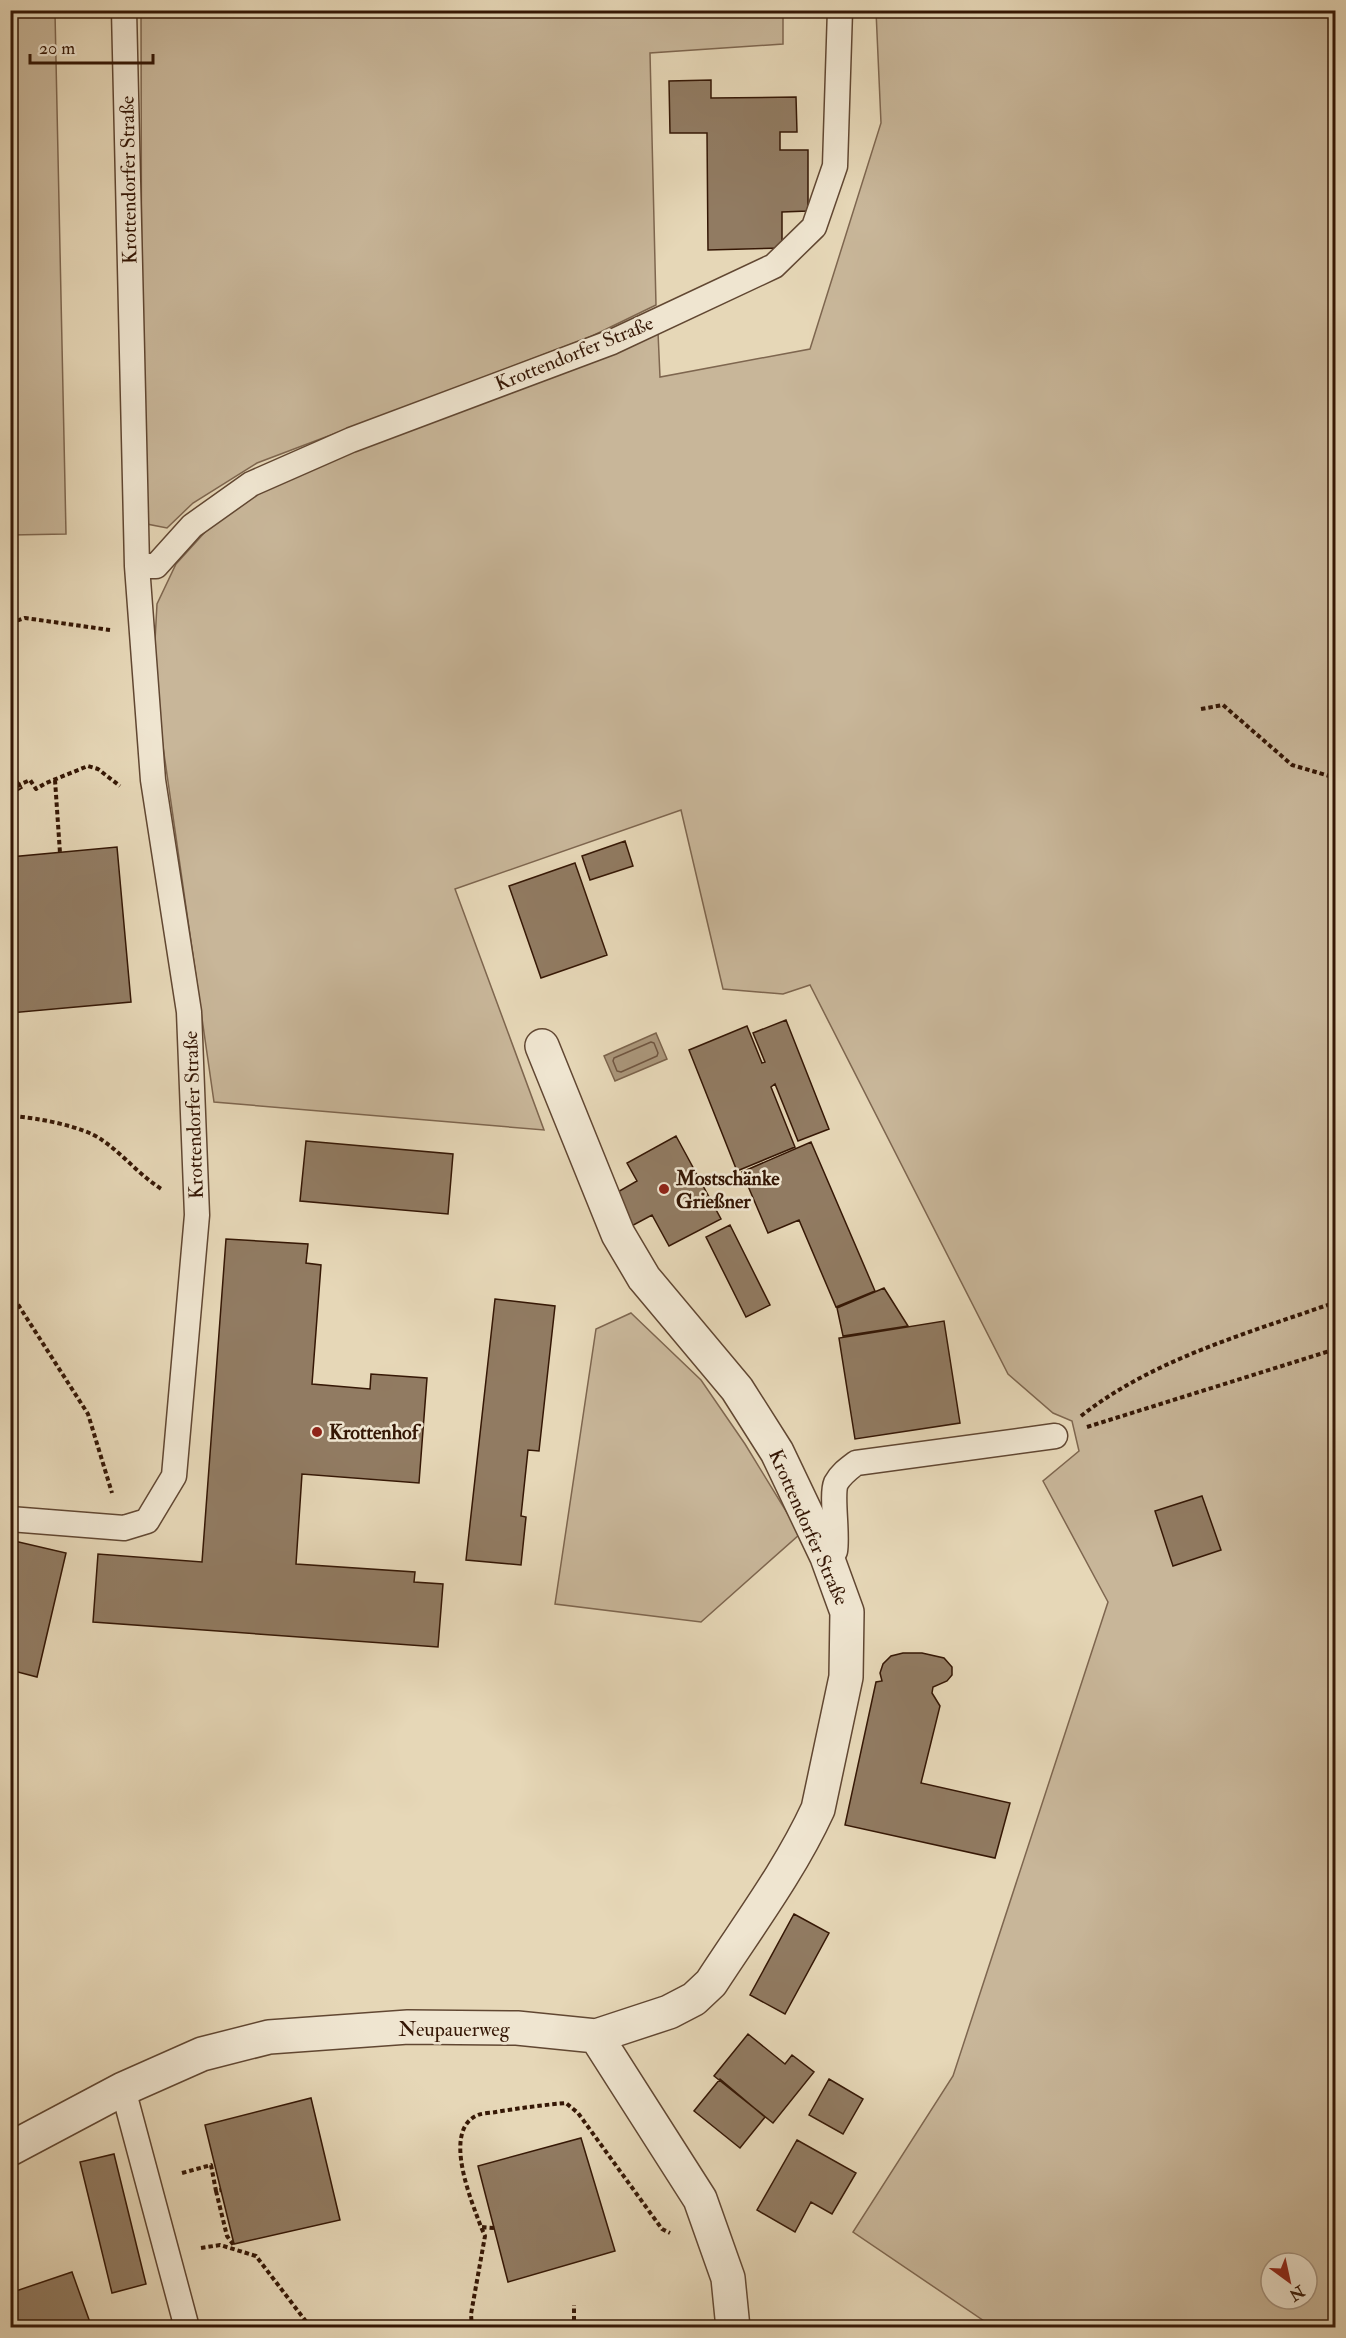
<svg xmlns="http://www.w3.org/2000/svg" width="1346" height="2338" viewBox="0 0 1346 2338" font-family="'IM FELL Double Pica',serif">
<rect width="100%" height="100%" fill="#e6d7b7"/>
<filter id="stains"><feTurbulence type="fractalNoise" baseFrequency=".00333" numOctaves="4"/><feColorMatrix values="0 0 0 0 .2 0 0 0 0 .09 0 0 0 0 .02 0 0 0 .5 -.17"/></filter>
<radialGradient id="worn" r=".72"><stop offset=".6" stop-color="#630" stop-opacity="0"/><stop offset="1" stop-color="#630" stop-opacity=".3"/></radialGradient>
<path fill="#c8b699" stroke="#7e664f" stroke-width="1.5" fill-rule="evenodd" d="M141,11h642v33l-133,9 6,252 -66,32 -333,126 -64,40 -26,25 -20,-4 -5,-36z
M876,11h459v2316h-342l-140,-95 100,-156 155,-474 -65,-121 36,-30 -7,-30 -19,-8 -45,-39 -198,-389 -27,9 -60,-5 -42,-179 -226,79 89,241 -330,-28 -61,-425 4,-73 19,-40 40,-44 59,-37 383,-151 2,45 150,-28 71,-226zM1271,2263h36v36h-36z
M55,13l11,521 -55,1v-521z
M631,1313l70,67 44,64 55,90 -99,88 -146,-18 41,-275z"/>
<path fill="#aa967a" stroke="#7b634b" stroke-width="1.5" d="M656,1033l11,26 -52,22 -11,-25z"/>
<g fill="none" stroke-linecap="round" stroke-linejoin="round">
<path stroke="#705640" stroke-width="1.5" d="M651,1042l3,1 4,10 -1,3 -36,16 -4,-1 -4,-10 1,-3z"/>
</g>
<path fill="#917b62" stroke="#351705" stroke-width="1.5" d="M711,80v18l85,-1 1,35h-17v18h28v61l-26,1v36l-74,2 -1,-117h-37l-1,-52z
M10,768l12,20 -12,7z
M625,841l8,25 -43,14 -8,-24z
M117,847l14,155 -121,11v-156z
M575,863l32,92 -66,23 -32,-92z
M786,1020l43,109 -31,12 -23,-57 -4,3 24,60 -58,24 -48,-121 58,-24 15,37 3,-1 -12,-29z
M676,1136l45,83 -52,27 -17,-31 -26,14 -17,-32 28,-16 -10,-18z
M306,1141l147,13 -5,60 -148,-13z
M811,1142l64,149 -39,16 -37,-87 -31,13 -26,-61z
M730,1225l40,80 -24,12 -40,-80z
M226,1239l82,5 -2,19 15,2 -9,119 58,5 1,-15 56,4 -8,105 -117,-9 -6,90 119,8 -1,10 29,2 -5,63 -345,-25 5,-68 104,8z
M884,1288l24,38 -65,10 -6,-28z
M495,1299l60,7 -16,145 -11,-1 -7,66 5,1 -5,48 -55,-5z
M944,1321l16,102 -105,16 -16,-101z
M1202,1496l19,54 -48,16 -18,-55z
M10,1540l56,13 -29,124 -27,-7z
M903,1653h19l22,5 8,9v8l-5,6 -14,6 -1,6 8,13 -19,77 89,20 -15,55 -150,-33 31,-143 6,-1 -2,-8 3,-9 8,-8z
M794,1914l35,19 -44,81 -35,-19z
M748,2034l37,30 7,-9 22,17 -41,51 -59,-47z
M720,2079l45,38 -25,31 -46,-37z
M829,2079l34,20 -20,35 -34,-19z
M311,2098l29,122 -106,24 -29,-119z
M581,2138l34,113 -107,31 -30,-116z
M797,2140l59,33 -24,41 -21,-12 -16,30 -38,-22z
M114,2154l32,130 -34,9 -32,-131z
M72,2272l20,56h-82v-35z"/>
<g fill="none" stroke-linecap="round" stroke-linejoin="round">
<defs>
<path id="lane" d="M137,566h19l36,-40 59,-42 100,-44 261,-98 162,-76 40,-39 21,-61 5,-156
M10,1519l114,9 23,-7 27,-45 23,-261 -8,-203 -36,-232 -16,-214 -13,-556
M827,1557l8,-6c3,-17 -4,-56 1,-68 5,-9 12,-14 20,-20l199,-27
M123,2089l64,239"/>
<path id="street" d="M596,2036l104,163 28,79 5,50
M10,2149l113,-60 79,-35 67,-17 139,-10 109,1 79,8 73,-24 25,-13 17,-16c37,-57 79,-113 107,-174l28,-132 1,-65 -20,-55 -50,-105 -40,-63 -93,-111 -26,-44 -76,-188"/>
</defs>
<use href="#lane" stroke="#614732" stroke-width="27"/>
<use href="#street" stroke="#614732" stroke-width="36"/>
<path stroke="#351705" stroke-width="4" stroke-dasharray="4.5 3" stroke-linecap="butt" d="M10,623l15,-5 85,12
M1201,709l22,-4 69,60 44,13
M55,780l5,73
M10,789l20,-9 6,9 10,-6 42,-17 10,3 22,17
M13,1116c24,2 70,10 89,24 22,15 38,36 61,50
M10,1292l78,122 24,79
M1081,1416c74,-58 168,-83 255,-114
M1087,1427l249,-78
M182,2173l29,-8 5,26 5,-1
M216,2191l11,45 8,11
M494,2228l-13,-1c-9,-25 -40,-97 -3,-112 5,-2 13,-2 18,-3 24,-4 47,-7 70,-9l12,10 84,116 8,4
M201,2248l19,-3 36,11 55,72
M472,2328l-1,-14 14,-78 -4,-9
M574,2328v-23"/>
<use href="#lane" stroke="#efe5d0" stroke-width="24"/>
<use href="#street" stroke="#efe5d0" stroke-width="33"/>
</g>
<g fill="#8f2418" stroke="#efe5d0" stroke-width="2">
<circle cx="664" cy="1189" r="6"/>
<circle cx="317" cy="1432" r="6"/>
</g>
<g text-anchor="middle" stroke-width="5" stroke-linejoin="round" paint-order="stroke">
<g font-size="20" fill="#351705" stroke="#efe5d0">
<text transform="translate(128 180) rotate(-91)" y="7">Krottendorfer Straße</text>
<text transform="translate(574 353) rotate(-22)" y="7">Krottendorfer Straße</text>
<text transform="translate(193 1115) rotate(-92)" y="7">Krottendorfer Straße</text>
<text transform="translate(809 1527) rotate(66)" y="7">Krottendorfer Straße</text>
<text x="454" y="2036">Neupauerweg</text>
</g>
<g font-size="20" font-weight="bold" fill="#351705" stroke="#efe5d0" text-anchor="start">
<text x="676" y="1185">Mostschänke<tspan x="676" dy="23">Grießner</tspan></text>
<text x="329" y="1439">Krottenhof</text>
</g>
</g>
<rect width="1346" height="2338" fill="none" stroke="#e6d7b7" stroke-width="36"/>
<rect x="12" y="12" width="1322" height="2314" fill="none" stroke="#351705" stroke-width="3"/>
<rect x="18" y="18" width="1310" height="2302" fill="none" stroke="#351705" stroke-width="1.5"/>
<g transform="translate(1289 2281) rotate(147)"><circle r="28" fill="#efe5d0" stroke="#a5937f" stroke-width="1.5"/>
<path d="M0-4.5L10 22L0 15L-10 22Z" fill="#8f2418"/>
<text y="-9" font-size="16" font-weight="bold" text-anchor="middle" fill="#351705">N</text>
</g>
<path d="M30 54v9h123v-9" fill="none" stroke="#351705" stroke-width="3"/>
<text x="39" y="54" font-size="18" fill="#351705" stroke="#efe5d0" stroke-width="4.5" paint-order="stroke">20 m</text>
<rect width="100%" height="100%" filter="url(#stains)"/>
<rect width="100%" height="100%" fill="url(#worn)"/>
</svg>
